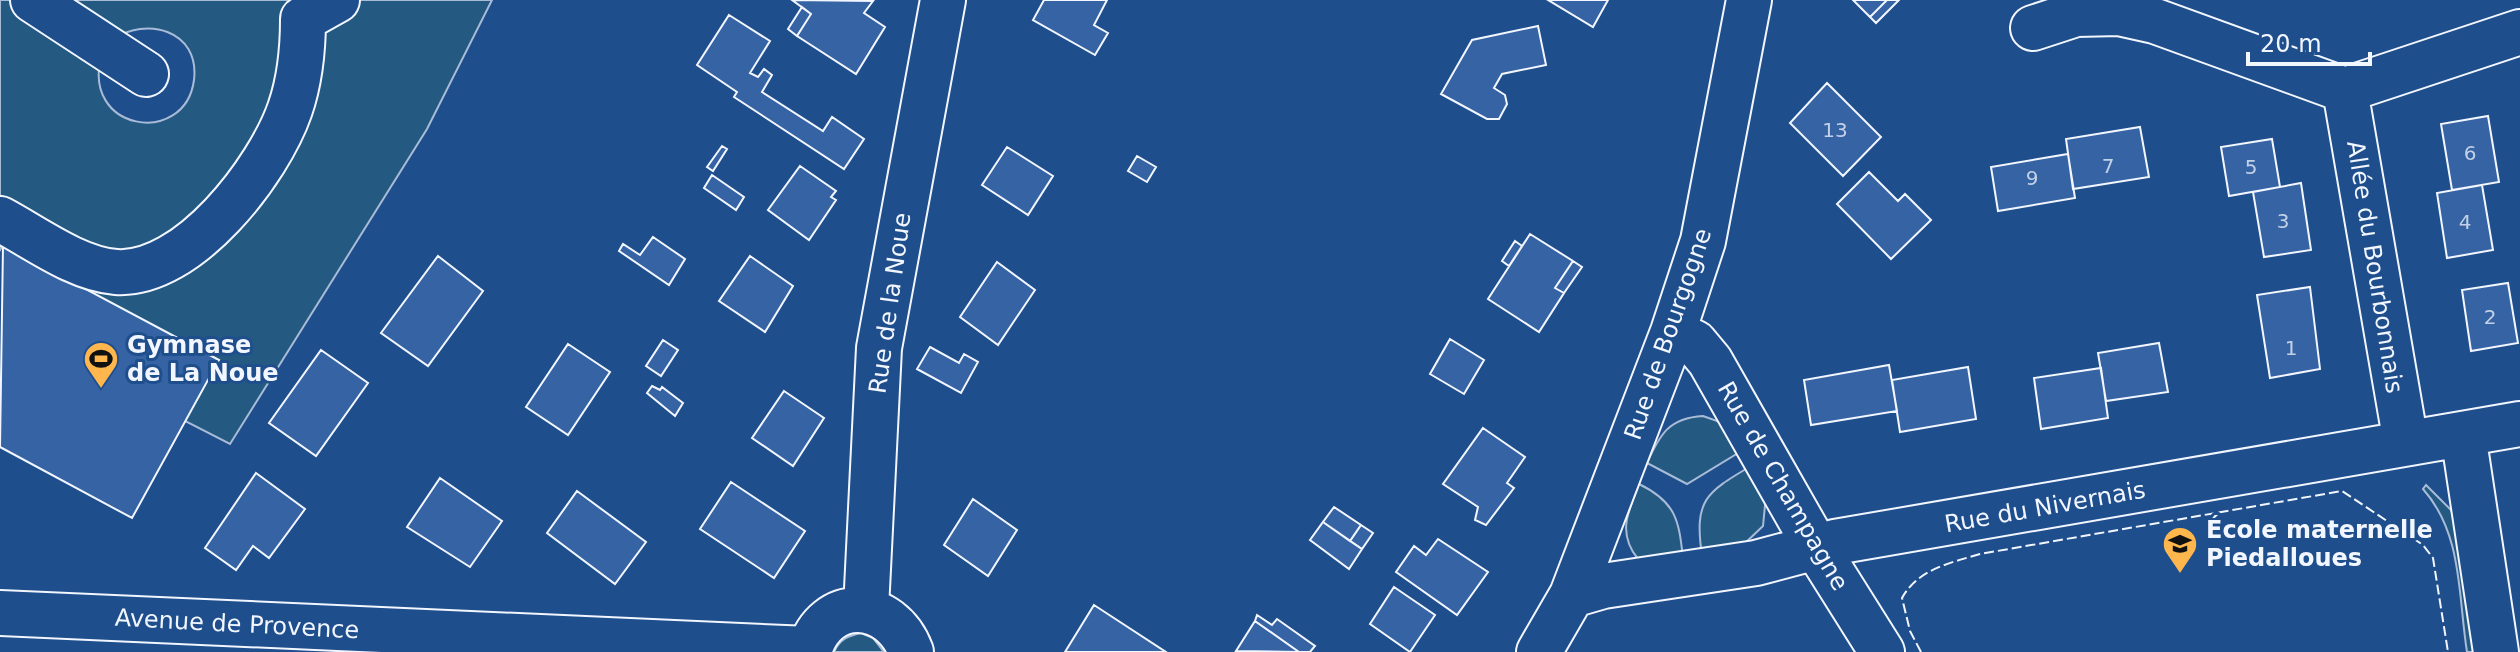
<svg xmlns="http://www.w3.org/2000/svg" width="2520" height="652" viewBox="0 0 2520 652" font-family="'DejaVu Sans',sans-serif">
<rect width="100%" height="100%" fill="#1f4e8c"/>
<path fill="#245a82" stroke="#a8bbd7" stroke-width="2" d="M0,0h18l84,54c-23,77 83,94 92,26 6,-50 -48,-64 -82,-40l-62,-40h237l4,12 -25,123 -89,102 -62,22 -115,-54z
M358,0h134l-65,129 -197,315 -45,-23 -182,-176 -3,5v-17l62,33 128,-8 125,-232z
M1703,416l17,6 23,28 -56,34 -40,-21c13,-29 22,-45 56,-47z
M1751,466l15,29 -3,31 -21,20 -40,10c-8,-56 3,-63 49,-90z
M1639,484c37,18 40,36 44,75h-45c-21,-26 -10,-47 1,-75z
M2426,485l25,25 5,16 24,126h-13c-9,-56 -4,-118 -44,-163z
M861,633l12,5 11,14h-50c6,-13 14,-16 27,-19z"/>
<path fill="#3563a3" stroke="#f2f6ff" stroke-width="2" d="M792,0l81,1 -9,12 21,14 -29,47 -59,-38 14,-22z
M1044,0h63l-13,25 14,8 -13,22 -62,-35z
M1548,0h60l-15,27z
M1853,0h34l-17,17z
M1887,0h12l-23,23 -6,-6z
M802,7l9,7 -14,22 -9,-7z
M729,15l41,26 -20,32 8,4 6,-8 8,6 -10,17 61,39 9,-14 32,22 -20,30 -110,-72 3,-5 -40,-27z
M1538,26l8,39 -44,9 -8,14 11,7 2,9 -8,15h-12l-46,-25 31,-54z
M1827,83l54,54 -38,39 -53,-53z
M2488,116l11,66 -47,8 -11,-66z
M2140,127l9,50 -76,12 -7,-50z
M2272,139l8,48 -51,9 -8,-49z
M722,146l5,3 -14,22 -6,-4z
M1007,147l46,29 -25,39 -46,-30z
M2068,154l7,44 -77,13 -7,-44z
M1137,156l19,11 -9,15 -19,-11z
M800,166l36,25 -5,6 5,3 -27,40 -41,-30z
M1869,172l29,29 7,-7 26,26 -40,39 -54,-55z
M712,175l32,22 -8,13 -32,-22z
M2301,183l10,67 -47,7 -11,-65z
M2482,185l11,65 -46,8 -10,-65z
M1530,234l43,27 -18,27 9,5 -25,39 -51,-33z
M653,237l32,22 -16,26 -50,-34 4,-7 17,11z
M1515,241l7,5 -13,20 -7,-5z
M3,245l216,115 -87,158 -132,-71z
M438,256l45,35 -55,75 -47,-33z
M750,256l43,30 -28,46 -46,-31z
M1573,261l9,6 -18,26 -9,-5z
M997,262l38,28 -37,55 -38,-28z
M2508,283l10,60 -47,8 -9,-61z
M2310,287l10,82 -50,9 -13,-83z
M1450,339l34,21 -20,34 -34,-20z
M663,340l15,10 -17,26 -15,-10z
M2159,343l9,49 -62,9 -8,-48z
M568,344l42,28 -42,63 -42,-28z
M930,347l29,16 5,-9 14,8 -17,31 -44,-24z
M321,350l47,33 -52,73 -47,-33z
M1889,365l8,46 -86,14 -7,-45z
M1968,367l8,52 -76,13 -8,-52z
M2101,368l7,50 -67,11 -7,-51z
M652,386l8,4 2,-3 21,16 -8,13 -28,-23z
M784,391l40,27 -31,48 -41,-28z
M1483,428l42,29 -18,26 7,5 -28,37 -11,-5 3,-13 -35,-23z
M256,473l49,36 -36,49 -16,-12 -17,24 -31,-22z
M440,478l62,43 -32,46 -63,-40z
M731,482l74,49 -31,47 -74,-49z
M577,491l69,51 -31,42 -68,-51z
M973,499l44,31 -29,46 -44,-31z
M1334,507l27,18 -11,16 -27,-19z
M1323,522l39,27 -13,20 -39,-29z
M1361,525l12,8 -11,16 -12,-8z
M1438,539l50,33 -31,43 -61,-43 18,-26 12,9z
M1394,587l41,28 -25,37 -40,-28z
M1094,605l72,47h-101z
M1257,615l15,10 5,-6 38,27 -5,6h-11l-44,-31z
M1255,621l44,31 -63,-1z"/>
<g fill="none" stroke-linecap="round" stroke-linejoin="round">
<defs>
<path id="minor" d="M33,0l113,74
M2033,28l43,-14 43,-1 36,8 190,69 175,-58
M2345,90l61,353
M0,219c34,18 76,50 116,53 72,5 153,-102 174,-163 10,-29 13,-60 13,-90l34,-19
M1673,332l22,11 15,18 106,186 66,105
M2463,434l33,218
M1572,595l31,-9 153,-23 79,-21 685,-118
M866,609l13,-261 64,-348
M0,613l809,36
M809,652c16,-58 82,-54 102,0
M1539,652l33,-57 101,-263 30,-91 46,-241"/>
</defs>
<use href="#minor" stroke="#f2f6ff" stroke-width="48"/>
<use href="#minor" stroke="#1f4e8c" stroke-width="44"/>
<path stroke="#f2f6ff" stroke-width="2" stroke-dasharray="10 4" stroke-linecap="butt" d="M1921,652l-11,-21 -8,-33c16,-29 48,-35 78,-44l362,-63 81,54 10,13 15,94"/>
</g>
<defs>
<symbol id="stadium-pin" viewBox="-11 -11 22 30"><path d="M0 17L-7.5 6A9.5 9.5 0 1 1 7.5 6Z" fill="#ffb74d" stroke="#1f4e8c"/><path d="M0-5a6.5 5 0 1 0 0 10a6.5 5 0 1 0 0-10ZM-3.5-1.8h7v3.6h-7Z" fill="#111"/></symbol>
<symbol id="school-pin" viewBox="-11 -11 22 30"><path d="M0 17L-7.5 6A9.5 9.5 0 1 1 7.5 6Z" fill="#ffb74d" stroke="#1f4e8c"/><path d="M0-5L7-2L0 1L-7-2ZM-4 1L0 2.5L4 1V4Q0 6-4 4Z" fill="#111"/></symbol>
</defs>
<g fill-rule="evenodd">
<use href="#stadium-pin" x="81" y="339" width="40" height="54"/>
<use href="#school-pin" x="2160" y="524" width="40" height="54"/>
</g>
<g text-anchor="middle" stroke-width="6" stroke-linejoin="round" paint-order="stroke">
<g font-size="20" fill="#c3d1e8">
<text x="1835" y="137">13</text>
<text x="2470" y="160">6</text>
<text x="2108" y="173">7</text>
<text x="2251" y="174">5</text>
<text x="2032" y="185">9</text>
<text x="2283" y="228">3</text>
<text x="2465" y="229">4</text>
<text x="2490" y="324">2</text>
<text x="2291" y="355">1</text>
</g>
<g font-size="24" fill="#f2f6ff" stroke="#1f4e8c">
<text transform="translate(2375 267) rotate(81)" y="8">Allée du Bourbonnais</text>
<text transform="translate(890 303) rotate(-82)" y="8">Rue de la Noue</text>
<text transform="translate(1668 334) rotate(-71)" y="8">Rue de Bourgogne</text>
<text transform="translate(1783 486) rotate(60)" y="8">Rue de Champagne</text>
<text transform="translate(2045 507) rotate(-10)" y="8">Rue du Nivernais</text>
<text transform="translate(237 624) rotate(3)" y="8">Avenue de Provence</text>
</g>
<g font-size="24" font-weight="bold" fill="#f2f6ff" stroke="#1f4e8c" text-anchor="start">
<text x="127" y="353">Gymnase<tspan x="127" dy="28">de La Noue</tspan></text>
<text x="2206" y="538">École maternelle<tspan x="2206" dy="28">Piedalloues</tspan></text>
</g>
</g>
<path d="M2248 52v12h122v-12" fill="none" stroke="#f2f6ff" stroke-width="4"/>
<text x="2260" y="52" font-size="24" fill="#f2f6ff" stroke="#1f4e8c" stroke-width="6" paint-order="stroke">20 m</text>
</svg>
